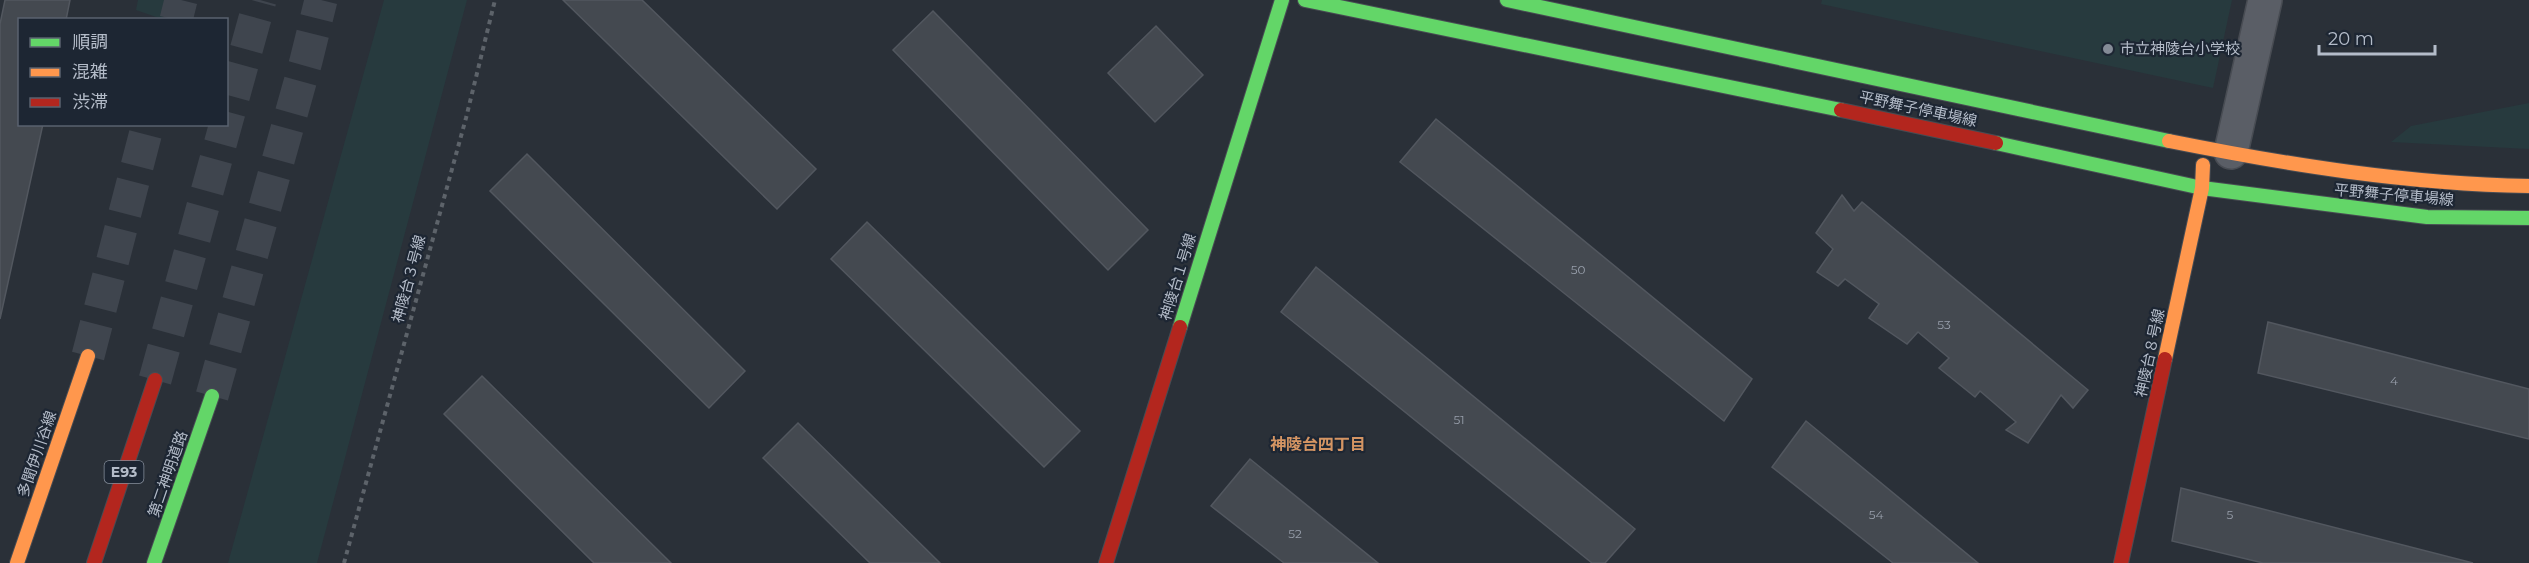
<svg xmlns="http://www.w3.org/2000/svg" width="2529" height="563" viewBox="0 0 2529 563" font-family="Montserrat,'Noto Sans JP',sans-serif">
<rect width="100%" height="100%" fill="#2a3038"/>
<path fill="#273a3e" d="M138,0h29l-5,19 -26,-9z
M384,0h83l-150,563h-89z
M1822,0h410l-19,88 -392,-84z
M2529,103v46l-138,-7 20,-16z"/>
<path fill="#444950" stroke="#52575f" stroke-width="1.5" d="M5,0h65l-4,20h-46v104h23l-43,195v-295z
M563,0h79l174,169 -39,40z
M933,11l215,219 -40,40 -215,-220z
M1156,26l47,49 -48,47 -47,-49z
M1436,119l316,260 -28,42 -324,-259z
M527,154l218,217 -36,37 -219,-217z
M1842,195l12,16 8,-9 226,188 -15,18 -12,-13 -33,48 -22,-13 10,-8 -36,-31 -5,6 -36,-29 10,-10 -31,-26 -11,12 -38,-26 10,-14 -34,-25 -7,7 -21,-14 16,-23 -17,-16z
M867,222l213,209 -36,36 -213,-208z
M1316,267l319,262 -30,34h-13l-311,-251z
M2268,322l261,67v50l-271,-66z
M482,376l189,187h-77l-150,-149z
M1806,421l172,142h-85l-121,-96z
M798,423l142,140h-70l-107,-105z
M1250,459l128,104h-94l-73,-57z
M2181,488l292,75h-210l-91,-22z"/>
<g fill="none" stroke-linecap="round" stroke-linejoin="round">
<path stroke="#3f454e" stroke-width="33" stroke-dasharray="33 16" stroke-linecap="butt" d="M176,20l5,-20
M88,356l60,-232"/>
<path stroke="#3f454e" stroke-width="33" stroke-dasharray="33 16" stroke-linecap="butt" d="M155,380l105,-380
M212,396l94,-335 15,-61"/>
<defs>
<path id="street" d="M2231,152l34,-152"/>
<path id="fast" d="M1305,0l536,110
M1507,0l662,141
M1996,143l206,45 225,29 102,1
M1180,327l102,-327
M154,563l58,-167"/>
<path id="slow" d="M2169,141c120,24 238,43 360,45
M2165,359l37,-171 1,-23
M17,563l71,-207"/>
<path id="jam" d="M1841,110l155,33
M94,563l61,-183
M1106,563l74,-236
M2121,563l44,-204"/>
</defs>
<use href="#street" stroke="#484c53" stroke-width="36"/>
<use href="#fast" stroke="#484c53" stroke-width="16"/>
<use href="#slow" stroke="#484c53" stroke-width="16"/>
<use href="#jam" stroke="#484c53" stroke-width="16"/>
<path stroke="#5d636a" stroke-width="4" stroke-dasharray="4.5 4.5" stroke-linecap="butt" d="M344,563l122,-445 29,-118"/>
<use href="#street" stroke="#5a5e66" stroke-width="33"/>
<use href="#fast" stroke="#63d668" stroke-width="14"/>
<use href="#slow" stroke="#ff974d" stroke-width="14"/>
<use href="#jam" stroke="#b3261e" stroke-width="14"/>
</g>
<circle fill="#848b96" stroke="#1d2633" stroke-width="2" cx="2108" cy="49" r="6"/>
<g text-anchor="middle" stroke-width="4.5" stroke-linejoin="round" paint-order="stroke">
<g font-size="12" fill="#989fab">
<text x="1578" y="274">50</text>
<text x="1944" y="329">53</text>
<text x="2394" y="385">4</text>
<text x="1459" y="424">51</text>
<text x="1876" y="519">54</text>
<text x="2230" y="519">5</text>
<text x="1295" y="538">52</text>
</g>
<rect fill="#1d2633" stroke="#878f9c" stroke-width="1.5" x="104.5" y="461" width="39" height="22" rx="4.5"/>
<g font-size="14" font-weight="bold" fill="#b4bcc9">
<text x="124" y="477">E93</text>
</g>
<g font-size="15" fill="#b4bcc9" stroke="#1d2633" text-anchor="start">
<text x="2120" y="54">市立神陵台小学校</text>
</g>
<g font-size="15" fill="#b4bcc9" stroke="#1d2633">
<text transform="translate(1918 109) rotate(12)" y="5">平野舞子停車場線</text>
<text transform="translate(2394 195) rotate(5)" y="5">平野舞子停車場線</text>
<text transform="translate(1178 277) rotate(-73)" y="5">神陵台１号線</text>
<text transform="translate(409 279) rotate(-75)" y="5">神陵台３号線</text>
<text transform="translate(2150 353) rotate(-78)" y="5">神陵台８号線</text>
<text transform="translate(37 454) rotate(-71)" y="5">多聞伊川谷線</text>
<text transform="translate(168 474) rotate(-71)" y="5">第二神明道路</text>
</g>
<g font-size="16" font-weight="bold" fill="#d59563" stroke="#1d2633">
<text x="1318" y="450">神陵台四丁目</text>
</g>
</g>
<rect x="18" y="18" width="210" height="108" fill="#1d2633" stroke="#59626f" stroke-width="1.5"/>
<rect x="30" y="38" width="30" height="9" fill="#63d668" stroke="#59626f" stroke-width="1.5"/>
<text x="72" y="48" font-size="18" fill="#b4bcc9">順調</text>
<rect x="30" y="68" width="30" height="9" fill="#ff974d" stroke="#59626f" stroke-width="1.5"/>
<text x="72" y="78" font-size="18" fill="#b4bcc9">混雑</text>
<rect x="30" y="98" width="30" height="9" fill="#b3261e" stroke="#59626f" stroke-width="1.5"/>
<text x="72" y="108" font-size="18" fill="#b4bcc9">渋滞</text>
<path d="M2319 45v9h116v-9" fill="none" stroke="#b4bcc9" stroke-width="3"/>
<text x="2328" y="45" font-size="18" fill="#b4bcc9" stroke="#1d2633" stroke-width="4.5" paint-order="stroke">20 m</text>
</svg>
